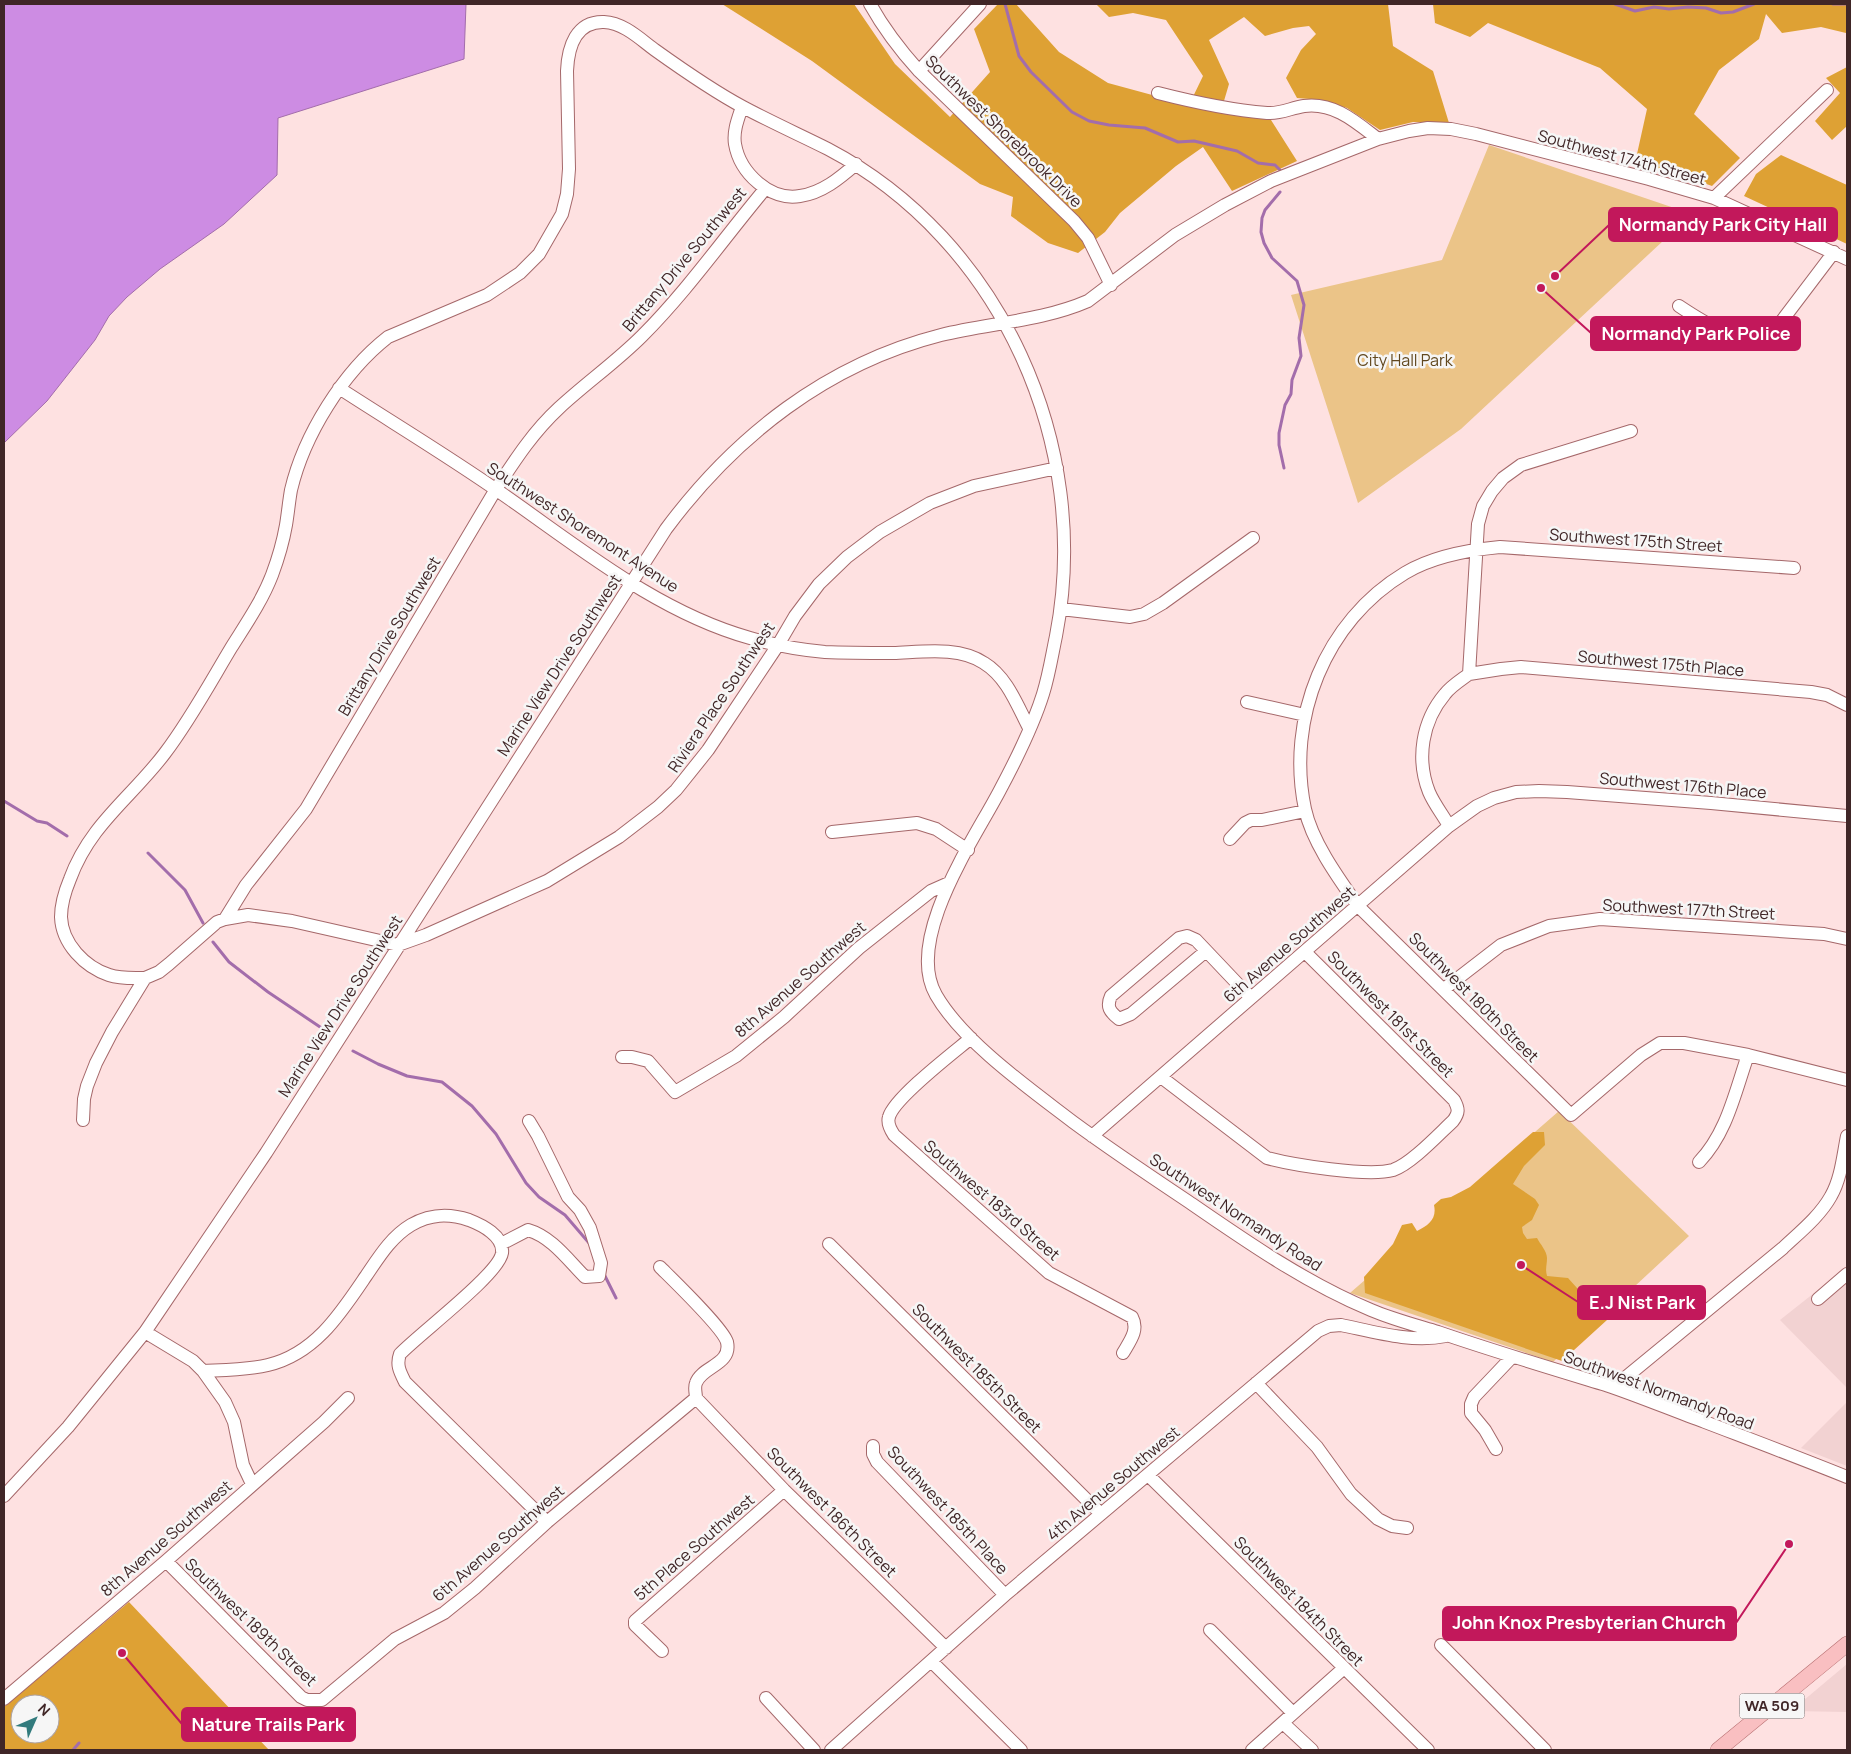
<svg xmlns="http://www.w3.org/2000/svg" width="1851" height="1754" viewBox="0 0 1851 1754" font-family="Manrope,sans-serif">
<rect width="100%" height="100%" fill="#fee1e1"/>
<path fill="#f2d2d2" d="M1847,1267v121l-67,-68z
M1847,1402v64l-46,-18z
M1847,1664v48l-56,-1z"/>
<path fill="#ebc488" d="M1489,145l203,69 -231,215 -103,74 -67,-208 151,-35z
M1559,1111l130,125 -136,126 -203,-69z"/>
<path fill="#dea134" fill-rule="evenodd" d="M722,4h132l41,60 55,53 40,-45 -16,-43 24,-25h18l43,48 49,31 81,22 14,-29 -37,-56 -33,-7 -24,4 -13,-13h292l5,42 40,25 16,52 -36,-1 -33,8 -33,-22 -25,-8 -25,-2 -11,-20 15,-28 15,-16 -7,-8 -16,2 -28,8 -21,-19 -35,23 20,44 -8,27 50,9 26,41 -65,30 -29,-44 -27,19 -56,47 -15,19 -27,21 -30,-10 -37,-27 2,-19 -33,-13 -168,-123z
M1433,4h414v36l-1,-7 -25,-6 -39,6 -16,-19 -7,25 -40,31 -25,44 46,44 -28,28 -33,-12 -44,-11 12,-54 -47,-41 -112,-45 -18,14 -35,-14z
M1847,67v59l-15,14 -17,-19 25,-28 -14,-15z
M1781,155l66,30v59l-103,-48 12,-22z
M1533,1132h11l1,13 -21,21 -11,18 22,15 4,6 -7,15 -10,7 1,6 4,6 10,-1c3,6 10,13 10,20 0,7 -2,11 0,18l21,2 18,20 13,11 8,11 -45,41 -197,-68 -1,-16 29,-33 9,-19 10,-2 5,8c12,-6 20,-12 17,-26l7,-6 10,-2 19,-10z
M129,1602l140,148h-265v-43zM20,1704h30v30h-30z"/>
<path fill="#cd8ce3" stroke="#a36dab" d="M4,4h462l-2,55 -186,59 -1,57 -53,49 -64,45 -33,28 -18,19 -14,24 -48,61 -43,42z"/>
<g fill="none" stroke-linecap="round" stroke-linejoin="round">
<path stroke="#a36dab" stroke-width="3" d="M1005,4l14,52 12,16 41,40 17,9 20,4 36,3 33,14 16,-1 43,10 21,12 17,2 5,5
M1615,4l20,7 19,-4 15,2 19,-2 18,1 15,5 12,-1 21,-8
M1833,4h14
M1280,192l-15,18 -3,8 -1,14 3,11 8,15 25,23 7,24 -5,33 2,18 -9,24 -1,14 -6,11 -6,28v12l5,23
M4,801l33,20 10,2 20,13
M148,853l37,37 18,33
M213,942l16,20 39,30 61,41
M353,1051l25,13 29,12 35,6 30,24 24,28 30,49 13,14 26,18 24,28
M604,1274l12,24
M73,1750l6,-7"/>
<defs>
<path id="minor" d="M870,4c14,25 30,46 49,67l155,150 14,17 23,47
M919,71l61,-67
M1158,93c35,9 72,17 109,20 13,1 24,-5 37,-7 30,-4 52,16 74,33
M742,107c-4,12 -9,24 -7,37 5,29 35,57 65,52 22,-3 40,-18 56,-32
M1714,198l113,-108
M1679,306c30,20 51,33 88,31l14,-15 53,-70
M339,388c54,35 109,68 162,105 78,54 156,119 249,145 24,7 50,12 75,14 23,1 46,1 68,1 29,-1 66,-7 91,10 23,14 33,42 45,65
M1794,568l-294,-21c-32,3 -67,9 -95,26 -80,48 -119,146 -100,236 7,33 34,70 53,97l213,209 70,-60 19,-12h24l64,12 99,25
M1061,609l69,8 14,-3 19,-11 90,-65
M1469,674l32,-5 20,-2 290,25 16,3 20,10
M1247,702l58,13
M1449,826c-6,-11 -15,-22 -20,-34 -13,-33 -7,-71 16,-98 6,-8 16,-14 24,-20l9,-150 5,-18 9,-15 11,-13 18,-13 110,-34
M832,832l85,-9 19,6 32,21
M1230,839l15,-16 6,-3h11l43,-9
M225,919l23,-4 44,6 106,24 28,-10 121,-54 72,-44 39,-30 18,-17 32,-40 70,-105 17,-29 24,-32 28,-27 33,-25 50,-29 44,-17 83,-18
M1206,951l-75,63 -12,5c-9,-7 -13,-12 -8,-23l68,-58 8,-2 9,4 55,58
M145,978c-12,0 -24,1 -36,-3 -24,-8 -47,-31 -48,-58 0,-13 4,-26 9,-38 20,-55 62,-82 95,-126 25,-33 45,-70 66,-105 15,-24 31,-47 41,-73 6,-16 11,-33 14,-50 2,-12 3,-24 5,-35 13,-55 52,-118 97,-153l99,-42 33,-22 19,-19 23,-40 5,-20 2,-25 -2,-98c1,-24 9,-50 37,-49 20,1 36,17 51,28 28,20 58,41 88,57 28,15 57,28 85,42 173,91 265,296 228,487 -4,19 -7,39 -13,58 -10,32 -27,66 -43,96 -26,50 -96,149 -64,205 27,47 94,94 137,127 38,28 77,54 116,80 58,40 117,81 182,108 21,9 44,15 67,22 55,19 112,36 168,53 33,11 66,25 99,37 47,18 95,36 142,55
M1444,989l57,-44 48,-19 51,-7 224,15 23,5
M971,1038c-18,15 -77,60 -82,79 -2,6 1,12 5,18l155,138 83,44c7,13 -2,24 -9,36
M622,1057h10l16,4 27,31 61,-36 48,-39 75,-69 72,-57 18,-8
M1161,1077l106,81c26,7 101,19 126,12 18,-6 46,-36 60,-49 6,-8 6,-12 1,-21l-149,-148
M83,1120l1,-21 3,-13 9,-23 16,-31 33,-54 14,-6 10,-8 48,-42 8,-3 21,-34 60,-76 190,-320c19,-29 37,-57 63,-81 27,-25 57,-46 83,-72 45,-45 82,-98 123,-147
M1092,1136l357,-310 28,-20 17,-8 22,-6 23,-1 28,1 144,11 136,13
M1699,1162c28,-29 36,-70 49,-107
M501,1244l27,-14c24,7 40,30 57,47l14,-1 2,-13 -11,-35 -10,-18 -12,-13 -30,-61 -9,-15
M829,1244l272,270
M660,1267c13,13 63,61 67,75 5,23 -25,24 -31,41 -2,5 0,10 0,15
M1818,1299l29,-25
M145,1332l48,29 10,10 22,31 9,20 9,43 9,19
M203,1371c22,-1 44,-1 65,-6 47,-11 73,-52 98,-89 13,-19 25,-39 45,-51 19,-11 37,-12 58,-5 13,5 35,16 33,33 -3,21 -83,81 -102,101 -4,11 0,18 5,28l142,140
M1256,1383l61,64 34,47 27,25 14,7 15,2
M1614,1387l169,-139c17,-16 37,-32 48,-52 10,-17 12,-40 16,-60
M696,1398l88,92 162,158
M873,1446v8l4,8 128,133
M1496,1449l-11,-19 -14,-17v-9l3,-7 38,-40
M1148,1475l280,275
M4,1496l64,-69 77,-95 121,-179 400,-624c69,-93 161,-165 275,-194 49,-12 101,-14 147,-34l87,-66 50,-30 46,-24 107,-42 31,-8 19,-3 23,1 25,5 173,45 65,19 133,61
M166,1561l135,136 6,3h15l73,-61 49,-26 31,-25 72,-66 149,-124
M1210,1630l83,83
M1441,1645l104,105
M662,1651l-27,-26v-4l149,-131
M932,1662l89,88
M766,1698l48,52
M4,1699l162,-138 158,-139 24,-24
M1283,1723l29,27
M831,1750l174,-155 313,-264 11,-5 12,-1c34,7 70,18 105,11
M1252,1750l92,-82"/>
<path id="major" d="M1718,1750l129,-106"/>
</defs>
<use href="#minor" stroke="#a5686a" stroke-width="14"/>
<use href="#major" stroke="#b66e70" stroke-width="16"/>
<use href="#minor" stroke="#fff" stroke-width="12"/>
<use href="#major" stroke="#f9bfc1" stroke-width="15"/>
</g>
<g text-anchor="middle" stroke-width="5" stroke-linejoin="round" paint-order="stroke">
<rect fill="#f6f6f6" stroke="#776465" stroke-width="1" x="1739.5" y="1693.5" width="65" height="25" rx="4"/>
<g font-size="15" font-weight="bold" fill="#402627">
<text x="1772" y="1711">WA 509</text>
</g>
<g font-size="16" fill="#402627" stroke="#f6f6f6">
<text transform="translate(1004 131) rotate(44)" y="6">Southwest Shorebrook Drive</text>
<text transform="translate(1622 157) rotate(15)" y="6">Southwest 174th Street</text>
<text transform="translate(684 259) rotate(-50)" y="6">Brittany Drive Southwest</text>
<text transform="translate(583 527) rotate(33)" y="6">Southwest Shoremont Avenue</text>
<text transform="translate(1636 540) rotate(4)" y="6">Southwest 175th Street</text>
<text transform="translate(389 636) rotate(-59)" y="6">Brittany Drive Southwest</text>
<text transform="translate(1661 663) rotate(5)" y="6">Southwest 175th Place</text>
<text transform="translate(559 665) rotate(-57)" y="6">Marine View Drive Southwest</text>
<text transform="translate(721 697) rotate(-56)" y="6">Riviera Place Southwest</text>
<text transform="translate(1683 785) rotate(5)" y="6">Southwest 176th Place</text>
<text transform="translate(1689 909) rotate(3)" y="6">Southwest 177th Street</text>
<text transform="translate(1289 944) rotate(-41)" y="6">6th Avenue Southwest</text>
<text transform="translate(800 979) rotate(-41)" y="6">8th Avenue Southwest</text>
<text transform="translate(1474 997) rotate(45)" y="6">Southwest 180th Street</text>
<text transform="translate(340 1006) rotate(-57)" y="6">Marine View Drive Southwest</text>
<text transform="translate(1391 1014) rotate(45)" y="6">Southwest 181st Street</text>
<text transform="translate(992 1200) rotate(41)" y="6">Southwest 183rd Street</text>
<text transform="translate(1236 1212) rotate(33)" y="6">Southwest Normandy Road</text>
<text transform="translate(977 1368) rotate(45)" y="6">Southwest 185th Street</text>
<text transform="translate(1659 1390) rotate(20)" y="6">Southwest Normandy Road</text>
<text transform="translate(1113 1483) rotate(-40)" y="6">4th Avenue Southwest</text>
<text transform="translate(948 1510) rotate(47)" y="6">Southwest 185th Place</text>
<text transform="translate(832 1512) rotate(45)" y="6">Southwest 186th Street</text>
<text transform="translate(166 1538) rotate(-41)" y="6">8th Avenue Southwest</text>
<text transform="translate(498 1543) rotate(-41)" y="6">6th Avenue Southwest</text>
<text transform="translate(694 1547) rotate(-41)" y="6">5th Place Southwest</text>
<text transform="translate(1299 1601) rotate(45)" y="6">Southwest 184th Street</text>
<text transform="translate(251 1622) rotate(44)" y="6">Southwest 189th Street</text>
</g>
<g font-size="16" fill="#62481e" stroke="#f6f6f6">
<text x="1405" y="366">City Hall Park</text>
</g>
</g>
<path fill="none" stroke="#c2185b" stroke-width="2" d="M1555 276L1609 225M1541 288L1591 333M1521 1265L1578 1302M1789 1544L1736 1623M122 1653L182 1724"/>
<g fill="#c2185b" stroke="#f6f6f6" stroke-width="2">
<circle cx="1555" cy="276" r="5"/>
<circle cx="1541" cy="288" r="5"/>
<circle cx="1521" cy="1265" r="5"/>
<circle cx="1789" cy="1544" r="5"/>
<circle cx="122" cy="1653" r="5"/>
</g>
<g fill="#c2185b" stroke="#c2185b" stroke-width="2">
<rect x="1609" y="208" width="228" height="33" rx="5"/>
<rect x="1591" y="317" width="209" height="33" rx="5"/>
<rect x="1578" y="1286" width="127" height="33" rx="5"/>
<rect x="1443" y="1607" width="293" height="33" rx="5"/>
<rect x="182" y="1708" width="173" height="33" rx="5"/>
</g>
<g font-size="18" text-anchor="middle" font-weight="bold" fill="#fff">
<text x="1723" y="231">Normandy Park City Hall</text>
<text x="1696" y="340">Normandy Park Police</text>
<text x="1642" y="1309">E.J Nist Park</text>
<text x="1589" y="1629">John Knox Presbyterian Church</text>
<text x="268" y="1731">Nature Trails Park</text>
</g>
<rect width="1851" height="1754" fill="none" stroke="#402627" stroke-width="10"/>
<g transform="translate(35 1719) rotate(45)"><circle r="24" fill="#f6f6f6" stroke="#ada3a3"/>
<path d="M0-4L9 19L0 12L-9 19Z" fill="#327b7d"/>
<text y="-8" font-size="14" font-weight="bold" text-anchor="middle" fill="#402627">N</text>
</g>
</svg>
